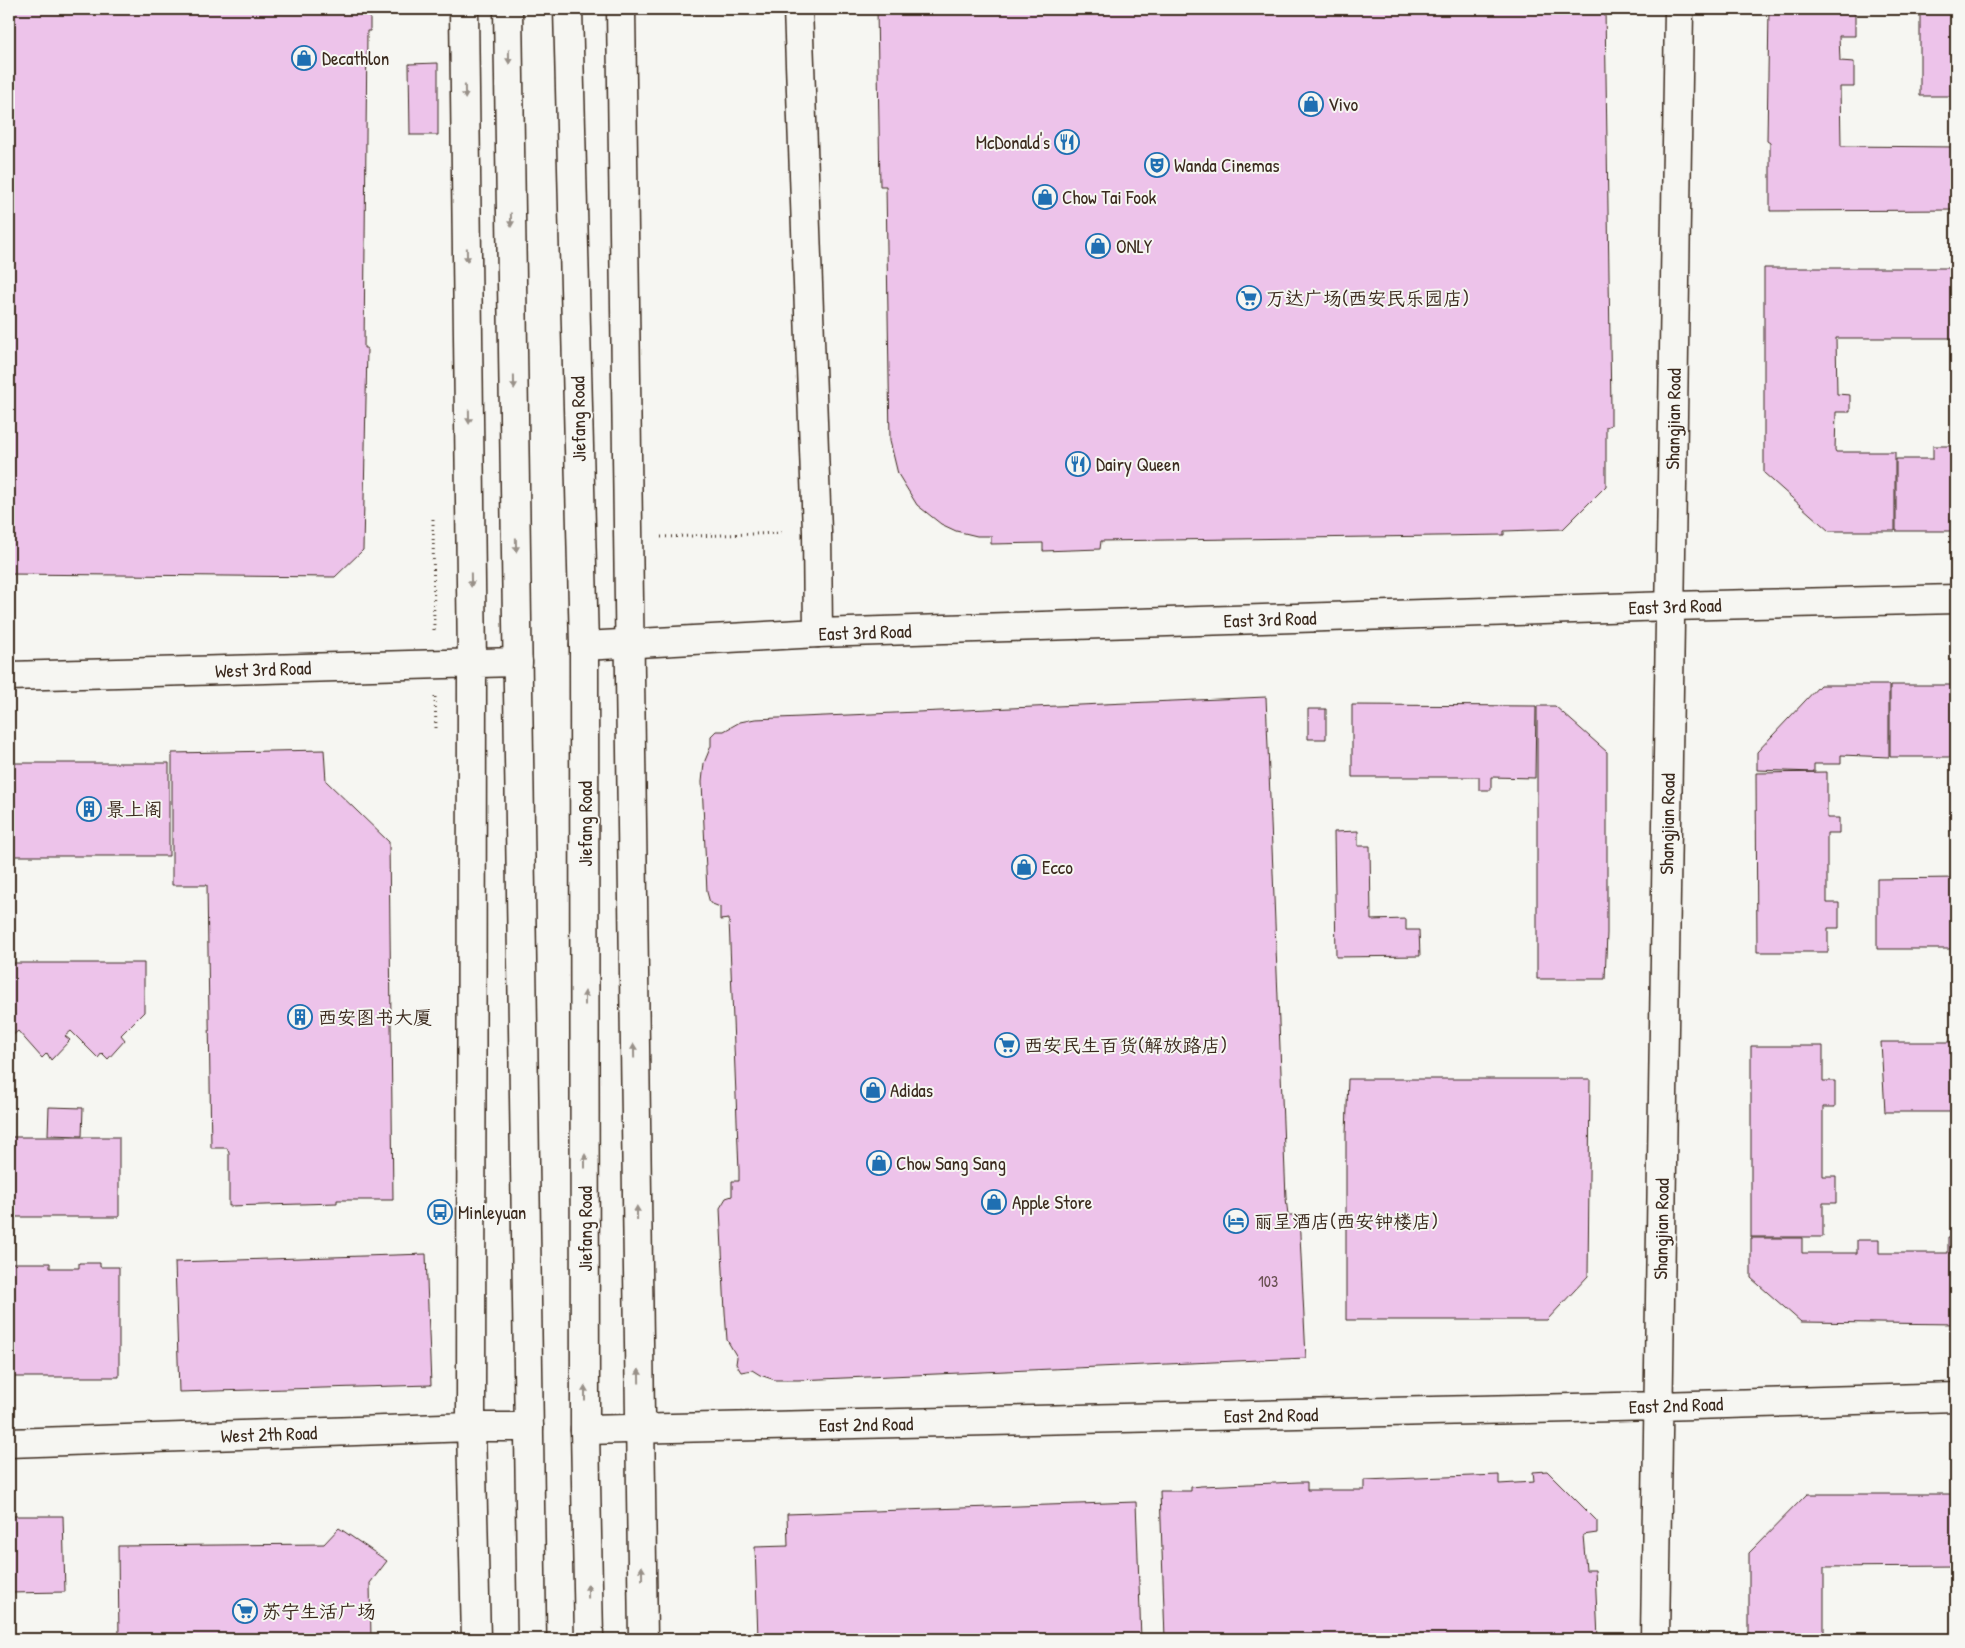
<svg xmlns="http://www.w3.org/2000/svg" width="1965" height="1648" viewBox="0 0 1965 1648" font-family="'Patrick Hand','LXGW WenKai TC',sans-serif">
<rect width="100%" height="100%" fill="#f6f6f2"/>
<filter id="ink" filterUnits="userSpaceOnUse"><feTurbulence type="fractalNoise" baseFrequency=".02" numOctaves="2"/><feDisplacementMap in="SourceGraphic" scale="10" xChannelSelector="R" yChannelSelector="G"/><feConvolveMatrix kernelMatrix="1 2 1 2 8 2 1 2 1" color-interpolation-filters="sRGB"/></filter>
<g filter="url(#ink)">
<path fill="#edc3ea" stroke="#3b2a1e" d="M9,9h361v22h-3l-3,317h3l-4,202 -28,27 -326,-3z
M877,9h728l6,400v16l-5,2v59l-43,43 -59,2v4l-403,6 -1,8 -57,2v-8l-52,1v-8h-14l-21,-5 -15,-7 -24,-19 -19,-31 -8,-33 -4,-255h-6z
M1769,9h187v87h-36v-84h-65v24h-16l1,25 14,1v25h-14l1,59 115,1v63l-186,1v-68l-3,-2z
M438,63v72h-28l-1,-71z
M1764,268h192v70h-120l1,56 13,1v17h-14l-1,38 1,2h59v79h-66l-65,-58z
M1933,446h19v13h4v72h-60v-72h37z
M1820,685h69v72l-48,-2v9h-27v8l-57,-2v-18z
M1890,685h66v72h-66z
M1266,697l20,501 2,17h11l7,143 -508,22h-23l-15,-5 -8,-5 -11,2 -5,-8 1,-7 -10,-17 -2,-28 -5,-104 6,-10 6,-2v-15h7v-10l-10,-252 -9,1v-13l-10,-4 -3,-11 -5,-110 2,-19 7,-17v-10l5,-5h8l16,-9 15,-3z
M1352,705l184,1 -1,72 -44,-1v13h-12v-13h-127z
M1537,706h18l52,46v181l-2,46h-68z
M1308,709h18v30h-18z
M324,750l2,31 63,61 4,358h-56v3l-108,3v-53l-2,-5h-16l-4,-263h-35v-132z
M9,763h160v93h-160z
M1827,772v46h12v15h-12v70h12v25h-11v24h-71l-1,-179z
M1358,831v15h12l1,74 35,-1v11h13l1,26 -84,1 -2,-125z
M1956,878v71h-79v-70z
M9,963h135v49l-23,23 4,5 -17,19 -6,-6 -4,5 -27,-27 -6,5 5,4 -19,20 -4,-7 -5,5 -24,-27 -6,5 1,5 -4,4v3z
M1881,1042h75v70h-71z
M1751,1046h72v35h12v26h-12v69h13v27h-13v34h-72z
M1348,1079h242l-2,197 -41,44h-201v-186z
M49,1107l34,1 -1,28 -34,-1z
M9,1137h110v80h-110z
M1751,1238h51v15h55v-13h22v13h69v-15h8v86l-155,-2 -50,-44z
M426,1254l5,131 -252,7 -4,-130z
M9,1263h41v5h29v-5h21v4h19v110h-110z
M1547,1471l50,50v12l-14,2 3,35h9l3,69h-433l-5,-148h31v-4l10,-1 98,-4h8v8h57v-10l135,-5v9l35,-2 -1,-10z
M1807,1494h149v72l-132,1v72h-75v-86z
M1136,1502l5,137h-383l-3,-92 33,-1 -1,-32z
M9,1516h54l2,76 -56,1z
M339,1528l48,33 -17,22 1,56h-252l-1,-93 206,-2z"/>
<g fill="none" stroke-linecap="round" stroke-linejoin="round">
<defs>
<path id="pedestrian" d="M798,9l19,523 1,101"/>
<path id="minor" d="M464,9l8,654 -1,764 5,212
M584,646l234,-13 853,-27 285,-7
M9,676l509,-14
M585,1430l1074,-24 297,-9
M9,1443l462,-16h58
M1655,1639l24,-1630"/>
<path id="secondary" d="M508,9l24,1630
M568,9l16,637 1,784 4,209
M621,9l22,1630"/>
</defs>
<use href="#pedestrian" stroke="#3b2a1e" stroke-width="31"/>
<use href="#minor" stroke="#3b2a1e" stroke-width="31"/>
<use href="#secondary" stroke="#3b2a1e" stroke-width="31"/>
<path stroke="#3b2a1e" stroke-width="3" stroke-dasharray="1 4" stroke-linecap="butt" d="M433,519l1,113
M661,537l122,-4
M435,697l1,31"/>
<use href="#pedestrian" stroke="#f6f6f2" stroke-width="28"/>
<use href="#minor" stroke="#f6f6f2" stroke-width="28"/>
<use href="#secondary" stroke="#f6f6f2" stroke-width="28"/>
</g>
<defs><path id="oneway-solid" d="M-6-.8H1V-3.2L6.5 0L1 3.2V.8H-6Z" transform="scale(1.25)"/></defs>
<g fill="#989088">
<use href="#oneway-solid" transform="translate(509 57) rotate(89)"/>
<use href="#oneway-solid" transform="translate(465 92) rotate(89)"/>
<use href="#oneway-solid" transform="translate(511 220) rotate(89)"/>
<use href="#oneway-solid" transform="translate(467 255) rotate(89)"/>
<use href="#oneway-solid" transform="translate(514 382) rotate(89)"/>
<use href="#oneway-solid" transform="translate(469 417) rotate(89)"/>
<use href="#oneway-solid" transform="translate(516 545) rotate(89)"/>
<use href="#oneway-solid" transform="translate(471 580) rotate(89)"/>
<use href="#oneway-solid" transform="translate(585 998) rotate(-90)"/>
<use href="#oneway-solid" transform="translate(634 1051) rotate(-91)"/>
<use href="#oneway-solid" transform="translate(585 1161) rotate(-90)"/>
<use href="#oneway-solid" transform="translate(637 1213) rotate(-91)"/>
<use href="#oneway-solid" transform="translate(639 1376) rotate(-91)"/>
<use href="#oneway-solid" transform="translate(585 1393) rotate(-90)"/>
<use href="#oneway-solid" transform="translate(642 1573) rotate(-91)"/>
<use href="#oneway-solid" transform="translate(588 1591) rotate(-91)"/>
</g>
</g>
<defs>
<symbol id="shop-ring" viewBox="-11 -11 22 22"><circle r="9.5" fill="#f6f6f2" stroke="#1f6fb2" stroke-width="1.5"/><path d="M-5-2.5h2.3a2.7 3.5 0 0 1 5.4 0H5L5.5 6h-11ZM-1.5-2.5h3a1.5 2.3 0 0 0-3 0Z" fill="#1f6fb2"/></symbol>
<symbol id="restaurant-ring" viewBox="-11 -11 22 22"><circle r="9.5" fill="#f6f6f2" stroke="#1f6fb2" stroke-width="1.5"/><path d="M-5-6h1v4h1v-4h1v4h1v-4h1v5L-1.5 .5V6h-2V.5L-5-1ZM5-6V6H3V1.5H1.5Q1.5-4 5-6Z" fill="#1f6fb2"/></symbol>
<symbol id="theatre-ring" viewBox="-11 -11 22 22"><circle r="9.5" fill="#f6f6f2" stroke="#1f6fb2" stroke-width="1.5"/><path d="M-5-5.5Q0-4 5-5.5V0Q5 5 0 6Q-5 5-5 0ZM-3.3-2.5H-1v1.5H-3.3ZM1-2.5H3.3v1.5H1ZM-2.8 1Q0 5.5 2.8 1Z" fill="#1f6fb2"/></symbol>
<symbol id="supermarket-ring" viewBox="-11 -11 22 22"><circle r="9.5" fill="#f6f6f2" stroke="#1f6fb2" stroke-width="1.5"/><path d="M-6-5.5h2.5l.6 2H6L4.5 2H-2.5L-4.4-4H-6ZM-1.5 3.2a1.3 1.3 0 1 0 .1 0ZM3 3.2a1.3 1.3 0 1 0 .1 0Z" fill="#1f6fb2"/></symbol>
<symbol id="building-ring" viewBox="-11 -11 22 22"><circle r="9.5" fill="#f6f6f2" stroke="#1f6fb2" stroke-width="1.5"/><path d="M-4-6H4V6H1V3H-1V6H-4ZM-2.5-4.3h1.7v1.8h-1.7ZM.8-4.3h1.7v1.8H.8ZM-2.5-1h1.7V.8h-1.7ZM.8-1h1.7V.8H.8Z" fill="#1f6fb2"/></symbol>
<symbol id="bus-ring" viewBox="-11 -11 22 22"><circle r="9.5" fill="#f6f6f2" stroke="#1f6fb2" stroke-width="1.5"/><path d="M-5-6H5V4H4V6H2V4H-2V6H-4V4H-5ZM-3.5-4V0h7V-4ZM-3.5 1.2v1.5H-2V1.2ZM2 1.2v1.5H3.5V1.2Z" fill="#1f6fb2"/></symbol>
<symbol id="hotel-ring" viewBox="-11 -11 22 22"><circle r="9.5" fill="#f6f6f2" stroke="#1f6fb2" stroke-width="1.5"/><path d="M-6-4.5h1.5V1H6V5H4.5V3h-9V5H-6ZM-4 0a1.8 1.8 0 1 1 3.6 0ZM.5 0V-2.5h3Q6-2.5 6 0Z" fill="#1f6fb2"/></symbol>
</defs>
<g fill-rule="evenodd">
<use href="#shop-ring" x="290" y="44" width="28" height="28"/>
<use href="#shop-ring" x="1297" y="90" width="28" height="28"/>
<use href="#restaurant-ring" x="1053" y="128" width="28" height="28"/>
<use href="#theatre-ring" x="1143" y="151" width="28" height="28"/>
<use href="#shop-ring" x="1031" y="183" width="28" height="28"/>
<use href="#shop-ring" x="1084" y="232" width="28" height="28"/>
<use href="#supermarket-ring" x="1235" y="284" width="28" height="28"/>
<use href="#restaurant-ring" x="1064" y="450" width="28" height="28"/>
<use href="#building-ring" x="75" y="795" width="28" height="28"/>
<use href="#shop-ring" x="1010" y="853" width="28" height="28"/>
<use href="#building-ring" x="286" y="1003" width="28" height="28"/>
<use href="#supermarket-ring" x="993" y="1031" width="28" height="28"/>
<use href="#shop-ring" x="859" y="1076" width="28" height="28"/>
<use href="#shop-ring" x="865" y="1149" width="28" height="28"/>
<use href="#shop-ring" x="980" y="1188" width="28" height="28"/>
<use href="#bus-ring" x="426" y="1198" width="28" height="28"/>
<use href="#hotel-ring" x="1222" y="1207" width="28" height="28"/>
<use href="#supermarket-ring" x="231" y="1597" width="28" height="28"/>
</g>
<g text-anchor="middle" stroke-width="4" stroke-linejoin="round" paint-order="stroke">
<g font-size="16" fill="#685051">
<text x="1268" y="1287">103</text>
</g>
<g font-size="19" fill="#3b2a1e" stroke="#f6f6f2" text-anchor="start">
<text x="322" y="65">Decathlon</text>
<text x="1328" y="111">Vivo</text>
<text x="1050" y="149" text-anchor="end">McDonald's</text>
<text x="1174" y="172">Wanda Cinemas</text>
<text x="1062" y="204">Chow Tai Fook</text>
<text x="1116" y="253">ONLY</text>
<text x="1266" y="305">万达广场(西安民乐园店)</text>
<text x="1096" y="471">Dairy Queen</text>
<text x="106" y="816">景上阁</text>
<text x="1042" y="874">Ecco</text>
<text x="318" y="1024">西安图书大厦</text>
<text x="1024" y="1052">西安民生百货(解放路店)</text>
<text x="890" y="1097">Adidas</text>
<text x="896" y="1170">Chow Sang Sang</text>
<text x="1012" y="1209">Apple Store</text>
<text x="458" y="1219">Minleyuan</text>
<text x="1254" y="1228">丽呈酒店(西安钟楼店)</text>
<text x="262" y="1618">苏宁生活广场</text>
</g>
<g font-size="19" fill="#3b2a1e" stroke="#f6f6f2">
<text transform="translate(578 419) rotate(-91)" y="7">Jiefang Road</text>
<text transform="translate(1673 419) rotate(-89)" y="7">Shangjian Road</text>
<text transform="translate(1675 606) rotate(-2)" y="7">East 3rd Road</text>
<text transform="translate(1270 619) rotate(-2)" y="7">East 3rd Road</text>
<text transform="translate(865 632) rotate(-2)" y="7">East 3rd Road</text>
<text transform="translate(263 669) rotate(-2)" y="7">West 3rd Road</text>
<text transform="translate(585 824) rotate(-90)" y="7">Jiefang Road</text>
<text transform="translate(1667 824) rotate(-89)" y="7">Shangjian Road</text>
<text transform="translate(585 1229) rotate(-90)" y="7">Jiefang Road</text>
<text transform="translate(1661 1229) rotate(-89)" y="7">Shangjian Road</text>
<text transform="translate(1676 1405) rotate(-2)" y="7">East 2nd Road</text>
<text transform="translate(1271 1415) rotate(-1)" y="7">East 2nd Road</text>
<text transform="translate(866 1424) rotate(-1)" y="7">East 2nd Road</text>
<text transform="translate(269 1434) rotate(-2)" y="7">West 2th Road</text>
</g>
</g>
<rect width="1965" height="1648" fill="none" stroke="#f6f6f2" stroke-width="30"/>
<rect x="15" y="15" width="1935" height="1618" fill="none" stroke="#3b2a1e" stroke-width="2" filter="url(#ink)"/>
</svg>
